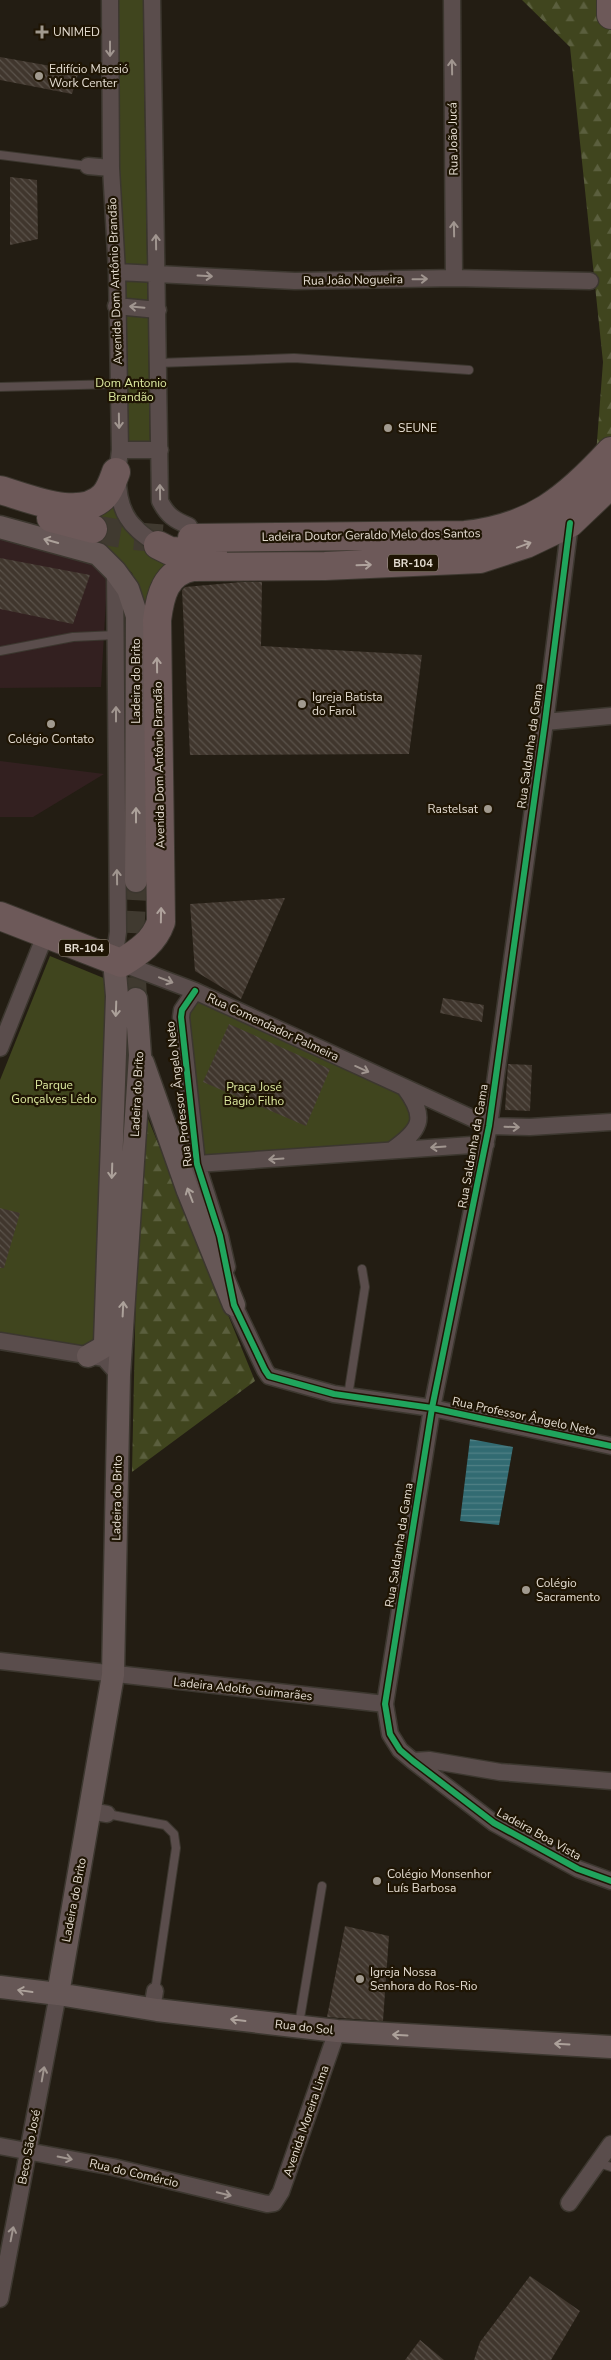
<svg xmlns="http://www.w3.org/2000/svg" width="611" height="2360" viewBox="0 0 611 2360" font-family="'Nunito Sans',sans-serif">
<defs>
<pattern id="forest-firs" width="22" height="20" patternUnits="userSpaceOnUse" patternTransform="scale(1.25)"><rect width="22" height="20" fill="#40451e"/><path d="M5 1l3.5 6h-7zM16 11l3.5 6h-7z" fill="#5b5f3e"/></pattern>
<pattern id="water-rules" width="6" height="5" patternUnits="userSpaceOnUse" patternTransform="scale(1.25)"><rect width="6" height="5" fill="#326b72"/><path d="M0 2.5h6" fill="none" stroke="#508085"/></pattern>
<pattern id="building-back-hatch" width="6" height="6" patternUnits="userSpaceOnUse" patternTransform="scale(1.25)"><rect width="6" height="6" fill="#40362d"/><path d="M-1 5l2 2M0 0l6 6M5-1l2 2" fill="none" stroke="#5b534b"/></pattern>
</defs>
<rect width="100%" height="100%" fill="#231d13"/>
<path fill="#332020" d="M0,527l108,38 -7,122 -101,1z
M0,761l104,13 -71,43h-33z"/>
<path fill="url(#forest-firs)" d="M522,0h89v451l-16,17 8,-106 -33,-315z
M140,1099l115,282 -123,91z"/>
<path fill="#40451e" d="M107,0h36l7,447 -37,-5z
M115,491l17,41 50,29 -36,50 -14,-38 -12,-12 -33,-24 5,-22z
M50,956l56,23 7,20 -10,346 -14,13 -89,-18v-260z
M196,999l196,85 21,30v13l-20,15 -51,11 -143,7 -17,-146z"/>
<path fill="url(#water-rules)" d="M470,1439l43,8 -14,78 -39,-4z"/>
<path fill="url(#building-back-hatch)" d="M0,57l79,14 -7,23 -72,-14z
M10,177l27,3 1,59 -28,6z
M0,558l90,17 -17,49 -73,-15z
M242,582h20l-1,64 161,9 -13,99 -219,1 -8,-165 3,-3z
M285,898l-44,101 -46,-28 -5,-67z
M443,998l41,7 -2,17 -42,-9z
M229,1024l101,45 -24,57 -103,-44z
M508,1064l24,1 -2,46 -25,-1z
M0,1208l20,5 -16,55h-4z
M345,1926l44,10 -6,85 -56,-4z
M530,2276l50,35 -29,49h-77l6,-18z
M420,2340l24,20h-39z"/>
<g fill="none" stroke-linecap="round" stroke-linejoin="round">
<path stroke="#403a30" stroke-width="22" stroke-dasharray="22 11" stroke-linecap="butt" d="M136,999l-3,-62 3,-56"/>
<path stroke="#403a30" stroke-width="28" stroke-dasharray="28 14" stroke-linecap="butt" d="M93,529l40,7 35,3"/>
<defs>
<path id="lane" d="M0,155l88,11
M158,363l136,-5 175,12
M0,387l118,-3
M0,651l73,-14 43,-2
M348,1396l17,-109 -3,-18
M107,1814l58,11 9,9 2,14 -21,143
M299,2024l23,-138
M598,2163l13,4"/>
<path id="street" d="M110,0l1,168 6,104 3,178c-4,26 -5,59 16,78 6,7 15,12 22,17
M152,0l8,501c7,14 14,19 29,25
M452,0l2,278
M88,166l23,2
M117,272l178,9 159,-3 136,3
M116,306l42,4
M120,450h40
M570,523l-25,199 -56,404 -57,282 -47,296 5,30 10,16 13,11 81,62 84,46 33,12
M545,722l66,-6
M114,960l4,-28 -3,-361
M121,963l74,28 294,135 41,1 81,-5
M195,991l-13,19 -1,7 16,147 23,72 7,31
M0,1048l46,-115
M392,1150c28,-20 36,-31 13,-62
M197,1164l289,-20
M232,1294l2,11 31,65 4,6 65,18 98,14 179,38
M0,1341l104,17 15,17
M0,1661l385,43
M413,1761l16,-1 71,12 111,9
M90,1811l17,3
M152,2009l3,-18
M0,2146l113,21 154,37 7,-1 7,-11 56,-161
M569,2203l42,-59
M0,2299l58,-305"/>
<path id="secondary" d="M0,527l98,27 17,17 13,18 9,27 -1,265
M143,1063l45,128 46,114
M88,1356l14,-8 3,-5 12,-347 -3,-36
M0,1987l58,7 99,16 180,21 274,16
M58,1994l55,-319 6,-300 21,-320 -4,-56"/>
<path id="highway" d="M611,0v15
M0,490c29,8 80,31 104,6 6,-6 9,-16 12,-24
M51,518l42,11
M192,538l273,-3c67,-7 102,-36 146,-84
M158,545l12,6 43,2
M0,916l121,47c18,-11 33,-21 40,-41l-4,-302c3,-24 8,-48 36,-53l132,-1 155,-7 46,-15 44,-21 41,-39"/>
</defs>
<use href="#lane" stroke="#3c372f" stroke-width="10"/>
<use href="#street" stroke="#3c372f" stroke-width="19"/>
<use href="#secondary" stroke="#3c372f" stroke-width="25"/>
<use href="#highway" stroke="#3c372f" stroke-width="30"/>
<use href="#lane" stroke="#5a4d4c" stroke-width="8"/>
<use href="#street" stroke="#5a4d4c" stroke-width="16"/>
<use href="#secondary" stroke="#665756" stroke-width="22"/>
<use href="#highway" stroke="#6d5959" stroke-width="28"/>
<defs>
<path id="cycleway" d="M570,523l-25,199 -56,404 -57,282 -47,296 5,30 10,16 13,11 81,62 84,46 33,12
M195,991l-13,19 -1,7 16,147 23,72 14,69 31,65 4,6 65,18 98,14 179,38"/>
</defs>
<use href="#cycleway" stroke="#1f1504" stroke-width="9"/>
<use href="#cycleway" stroke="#20a55d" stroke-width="6"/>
</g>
<defs><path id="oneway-shaft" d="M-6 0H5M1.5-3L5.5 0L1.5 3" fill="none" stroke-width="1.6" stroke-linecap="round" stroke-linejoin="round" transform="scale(1.25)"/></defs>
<g stroke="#a0958f">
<use href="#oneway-shaft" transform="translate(110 49) rotate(90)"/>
<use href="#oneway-shaft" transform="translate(452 67) rotate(-91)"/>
<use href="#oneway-shaft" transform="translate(454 229) rotate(-91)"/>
<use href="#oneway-shaft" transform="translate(156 242) rotate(-91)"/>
<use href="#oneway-shaft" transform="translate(205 276) rotate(3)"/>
<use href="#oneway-shaft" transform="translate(420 279) rotate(-1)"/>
<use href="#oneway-shaft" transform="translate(137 307) rotate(-175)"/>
<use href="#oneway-shaft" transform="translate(119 421) rotate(89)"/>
<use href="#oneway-shaft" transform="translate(160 492) rotate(-91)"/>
<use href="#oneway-shaft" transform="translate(116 714) rotate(-90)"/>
<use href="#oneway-shaft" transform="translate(117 877) rotate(-91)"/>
<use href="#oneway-shaft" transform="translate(166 980) rotate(21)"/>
<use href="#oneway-shaft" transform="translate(362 1069) rotate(24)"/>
<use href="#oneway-shaft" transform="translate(512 1127) rotate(2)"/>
<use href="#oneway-shaft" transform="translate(438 1147) rotate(176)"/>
<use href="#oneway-shaft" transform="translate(276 1159) rotate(176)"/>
<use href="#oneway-shaft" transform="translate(43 2074) rotate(-80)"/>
<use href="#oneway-shaft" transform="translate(65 2158) rotate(11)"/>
<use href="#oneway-shaft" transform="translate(224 2194) rotate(14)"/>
<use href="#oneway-shaft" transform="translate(12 2234) rotate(-79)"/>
</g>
<g stroke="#aca19a">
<use href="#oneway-shaft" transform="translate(51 541) rotate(-164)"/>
<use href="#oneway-shaft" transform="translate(136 815) rotate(-90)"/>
<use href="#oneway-shaft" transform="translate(116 1009) rotate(92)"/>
<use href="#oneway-shaft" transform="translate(112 1171) rotate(92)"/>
<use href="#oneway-shaft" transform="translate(190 1195) rotate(-111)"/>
<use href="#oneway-shaft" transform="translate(123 1309) rotate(-87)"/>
<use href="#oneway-shaft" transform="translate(25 1991) rotate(-172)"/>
<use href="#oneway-shaft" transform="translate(238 2020) rotate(-173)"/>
<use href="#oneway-shaft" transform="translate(400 2035) rotate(-177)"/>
<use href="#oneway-shaft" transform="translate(562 2044) rotate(-177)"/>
</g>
<g stroke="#afa29c">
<use href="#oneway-shaft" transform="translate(524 545) rotate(-20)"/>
<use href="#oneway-shaft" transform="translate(364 565) rotate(-2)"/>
<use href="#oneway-shaft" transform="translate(157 665) rotate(-91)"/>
<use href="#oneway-shaft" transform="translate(161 915) rotate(-89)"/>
</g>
<g fill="#a19a8f" stroke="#1f1504" stroke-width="2">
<path d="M39.5 24.5h5v5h5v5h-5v5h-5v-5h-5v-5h5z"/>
<circle cx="39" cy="76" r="5"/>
<circle cx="388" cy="428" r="5"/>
<circle cx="302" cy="704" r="5"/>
<circle cx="51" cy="724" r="5"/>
<circle cx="488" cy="809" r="5"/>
<circle cx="526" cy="1590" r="5"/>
<circle cx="377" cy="1881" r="5"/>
<circle cx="360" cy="1979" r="5"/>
</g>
<g text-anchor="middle" stroke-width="4.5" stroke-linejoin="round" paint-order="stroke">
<g fill="#1f1504" stroke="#aaa194" stroke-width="1">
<rect x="388" y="554.5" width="50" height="17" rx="4"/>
<rect x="59" y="939.5" width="50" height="17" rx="4"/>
</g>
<g font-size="11" font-weight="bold" fill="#e5ddd2">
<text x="413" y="567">BR-104</text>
<text x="84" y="952">BR-104</text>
</g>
<g font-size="12" fill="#e5ddd2" stroke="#1f1504" text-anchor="start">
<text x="53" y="36">UNIMED</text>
<text x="49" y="73">Edifício Maceió<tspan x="49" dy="14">Work Center</tspan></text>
<text x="398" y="432">SEUNE</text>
<text x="312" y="701">Igreja Batista<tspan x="312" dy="14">do Farol</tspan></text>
<text x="51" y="743" text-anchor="middle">Colégio Contato</text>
<text x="478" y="813" text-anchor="end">Rastelsat</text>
<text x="536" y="1587">Colégio<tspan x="536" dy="14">Sacramento</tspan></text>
<text x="387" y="1878">Colégio Monsenhor<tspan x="387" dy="14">Luís Barbosa</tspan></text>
<text x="370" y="1976">Igreja Nossa<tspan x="370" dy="14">Senhora do Ros-Rio</tspan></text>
</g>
<g font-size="12" fill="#e5ddd2" stroke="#1f1504">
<text transform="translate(453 139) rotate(-91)" y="4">Rua João Jucá</text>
<text transform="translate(353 280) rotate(-1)" y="4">Rua João Nogueira</text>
<text transform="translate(115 281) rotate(-92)" y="4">Avenida Dom Antônio Brandão</text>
<text transform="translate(371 535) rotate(-1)" y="4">Ladeira Doutor Geraldo Melo dos Santos</text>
<text transform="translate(136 681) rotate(-90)" y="4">Ladeira do Brito</text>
<text transform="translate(530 746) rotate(-82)" y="4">Rua Saldanha da Gama</text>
<text transform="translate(159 765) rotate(-91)" y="4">Avenida Dom Antônio Brandão</text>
<text transform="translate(273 1027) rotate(25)" y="4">Rua Comendador Palmeira</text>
<text transform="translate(137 1094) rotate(-87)" y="4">Ladeira do Brito</text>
<text transform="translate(179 1094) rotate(-97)" y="4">Rua Professor Ângelo Neto</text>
<text transform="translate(473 1146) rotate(-80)" y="4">Rua Saldanha da Gama</text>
<text transform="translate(524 1416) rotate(12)" y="4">Rua Professor Ângelo Neto</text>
<text transform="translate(117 1498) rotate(-89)" y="4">Ladeira do Brito</text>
<text transform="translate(399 1545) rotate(-81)" y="4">Rua Saldanha da Gama</text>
<text transform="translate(243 1689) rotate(6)" y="4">Ladeira Adolfo Guimarães</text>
<text transform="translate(539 1834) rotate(29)" y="4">Ladeira Boa Vista</text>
<text transform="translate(74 1900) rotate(-79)" y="4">Ladeira do Brito</text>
<text transform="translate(304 2027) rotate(6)" y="4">Rua do Sol</text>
<text transform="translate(306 2121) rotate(-71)" y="4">Avenida Moreira Lima</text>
<text transform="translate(29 2147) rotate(-79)" y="4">Beco São José</text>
<text transform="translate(134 2173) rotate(13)" y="4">Rua do Comércio</text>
</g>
<g font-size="12" fill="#dce99f" stroke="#1f1504">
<text x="131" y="387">Dom Antonio<tspan x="131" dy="14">Brandão</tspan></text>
<text x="54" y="1089">Parque<tspan x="54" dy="14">Gonçalves Lêdo</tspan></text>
<text x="254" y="1091">Praça José<tspan x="254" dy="14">Bagio Filho</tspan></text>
</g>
</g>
</svg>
